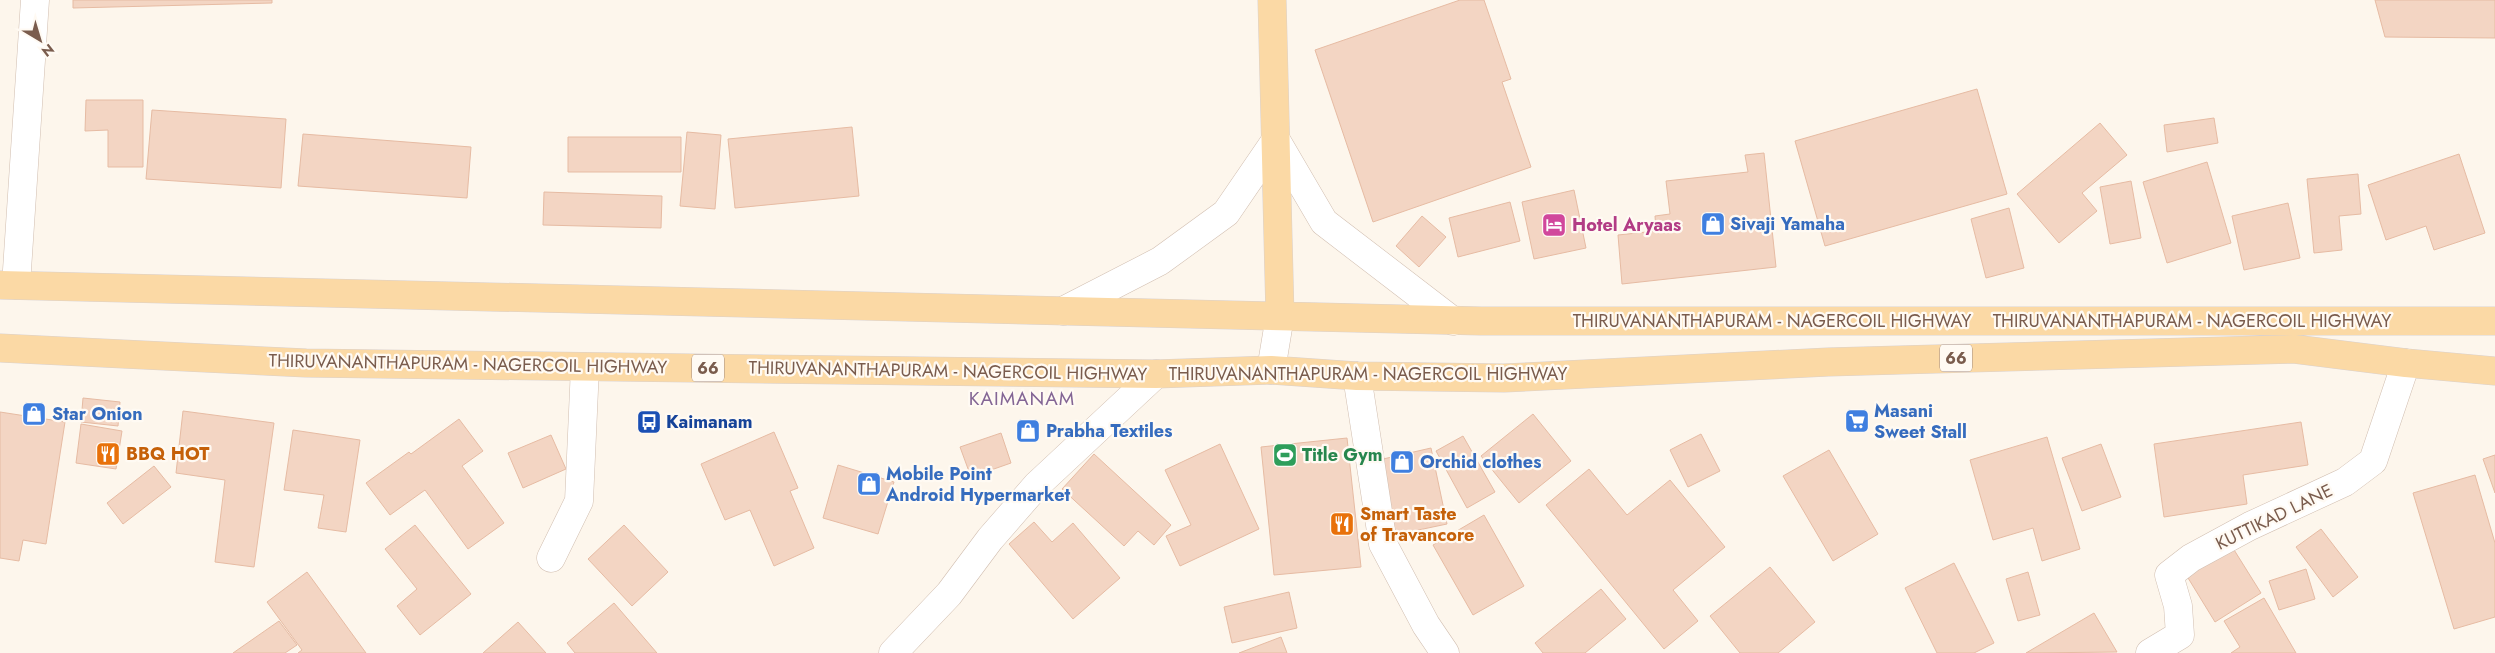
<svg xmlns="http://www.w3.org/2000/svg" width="2495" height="653" viewBox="0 0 2495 653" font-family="Jost,sans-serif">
<rect width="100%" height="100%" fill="#fdf6ec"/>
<path fill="#f3d5c3" stroke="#e6bba3" d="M73,0h199v3l-199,5z
M1460,0h24l27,79 -9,3 29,85 -158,55 -58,-172z
M2375,0h120v38l-110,-1z
M1977,89l30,105 -182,52 -30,-105z
M86,100h57v67h-35v-37l-23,1z
M152,110l134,9 -5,69 -135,-9z
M2214,118l4,25 -51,9 -3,-27z
M2100,123l27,32 -45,38 15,18 -38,32 -42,-49z
M852,127l7,69 -124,12 -7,-69z
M687,132l34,3 -6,74 -35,-3z
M303,134l168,13 -4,51 -169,-12z
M568,137h113v35h-113z
M1764,153l12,114 -154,17 -4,-49 38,-4 -1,-15 15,-2 -4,-33 82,-9 -3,-17z
M2459,154l26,79 -51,17 -8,-24 -40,14 -18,-55z
M2207,162l24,81 -64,20 -24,-81z
M2358,174l3,40 -22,2 3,34 -28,3 -7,-74z
M2131,181l10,57 -31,6 -10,-57z
M1574,190l12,58 -52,11 -12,-57z
M544,192l118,4 -1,32 -118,-3z
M1510,202l10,39 -62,16 -9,-39z
M2288,203l12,55 -56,12 -12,-54z
M2009,208l15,60 -38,10 -15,-59z
M1422,216l24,21 -27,30 -23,-21z
M83,398l37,4 -2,24 -37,-4z
M183,411l91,12 -20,144 -39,-5 10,-82 -49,-7z
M0,412l65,10 -19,122 -23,-4 -4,21 -19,-3z
M1533,414l38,47 -52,42 -38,-47z
M459,419l24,32 -21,15 42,57 -36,26 -43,-59 -35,25 -24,-32 43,-31 2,2z
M2301,422l7,43 -65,10 4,29 -83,13 -10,-73z
M81,424l41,7 -6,38 -40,-6z
M293,430l67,10 -14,92 -28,-4 6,-33 -40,-5z
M774,432l24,56 -8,3 24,57 -40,18 -24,-56 -25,10 -24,-56z
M1001,433l10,30 -40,14 -11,-30z
M1701,434l19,37 -32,16 -18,-37z
M551,435l15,34 -43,19 -15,-35z
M1463,436l32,56 -28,16 -31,-57z
M2047,437l33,112 -38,12 -9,-33 -40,12 -23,-80z
M1347,438l14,129 -87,8 -13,-128z
M1220,444l39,85 -79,37 -14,-30 25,-11 -26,-55z
M2101,444l20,53 -39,14 -20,-53z
M1431,448l16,76 -62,13 -15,-75z
M1829,450l49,84 -45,27 -50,-85z
M1094,454l77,71 -17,20 -16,-14 -14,15 -62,-57z
M2495,455v38l-12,-34z
M838,465l56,17 -16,52 -55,-16z
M154,466l17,21 -48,37 -16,-21z
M1589,469l38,46 43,-35 55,67 -52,43 25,31 -34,28 -118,-144z
M2475,475l20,68v74l-41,12 -41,-136z
M1484,515l40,71 -51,29 -40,-70z
M1034,522l18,20 21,-19 47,55 -47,41 -64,-75z
M415,525l56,69 -51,41 -23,-29 20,-17 -32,-40z
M624,525l44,47 -36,34 -44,-47z
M2321,529l37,48 -25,20 -37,-50z
M2231,545l30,48 -46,29 -30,-49z
M1954,563l40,80 -20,10h-37l-32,-65z
M1770,567l45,55 -37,31h-38l-30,-37z
M2306,569l9,30 -36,11 -10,-29z
M307,572l59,81h-68l4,-3 -35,-48z
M2028,572l12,43 -22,6 -12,-42z
M1601,589l25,30 -41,34h-42l-8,-10z
M1289,592l8,36 -65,15 -8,-36z
M2264,598l32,55h-65l9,-6 -16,-26z
M614,603l43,50h-82l-8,-10z
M2094,613l23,39 -91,1z
M279,621l18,24 -12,8h-52z
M518,622l28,31h-63z
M1281,637l6,16h-48z"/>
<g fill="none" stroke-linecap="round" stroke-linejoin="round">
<defs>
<path id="minor" d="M16,285l19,-285
M1063,311l97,-50 66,-48 50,-73 48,82 129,99
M1271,370l9,-54
M1357,376l26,168 43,81 19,28
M551,558l28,-57 6,-134
M893,653l56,-59 41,-55 47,-54 119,-111
M2150,653l30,-18 -2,-29 -9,-31 22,-17 59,-32 95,-44 28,-21 33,-98"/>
<path id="major" d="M1272,0l8,316
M0,285l1481,36h1014
M0,348l306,15 850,11 115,-4 86,6 147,2 324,-16 466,-13 112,14 89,8"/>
</defs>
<use href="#minor" stroke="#d1beb0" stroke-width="29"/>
<use href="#major" stroke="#dad1cd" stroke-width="29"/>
<use href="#minor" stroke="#fff" stroke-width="28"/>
<use href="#major" stroke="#fbd9a5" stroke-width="28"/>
</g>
<defs>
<symbol id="shop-square" viewBox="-11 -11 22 22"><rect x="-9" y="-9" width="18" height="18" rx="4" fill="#3f7fe0" stroke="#fffaf3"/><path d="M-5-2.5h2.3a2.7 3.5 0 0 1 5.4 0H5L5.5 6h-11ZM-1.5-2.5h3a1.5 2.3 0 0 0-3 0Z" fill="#fff"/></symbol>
<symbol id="hotel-square" viewBox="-11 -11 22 22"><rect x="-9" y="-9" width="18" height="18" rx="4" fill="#d1479c" stroke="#fffaf3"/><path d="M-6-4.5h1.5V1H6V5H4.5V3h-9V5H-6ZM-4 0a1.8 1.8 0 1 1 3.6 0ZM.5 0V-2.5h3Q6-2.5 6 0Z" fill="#fff"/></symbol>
<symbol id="supermarket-square" viewBox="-11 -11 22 22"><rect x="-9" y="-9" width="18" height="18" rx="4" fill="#3f7fe0" stroke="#fffaf3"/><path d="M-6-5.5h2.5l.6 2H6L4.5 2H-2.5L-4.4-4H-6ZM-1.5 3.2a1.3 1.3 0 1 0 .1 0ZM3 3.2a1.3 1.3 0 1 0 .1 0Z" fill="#fff"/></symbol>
<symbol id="bus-square" viewBox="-11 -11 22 22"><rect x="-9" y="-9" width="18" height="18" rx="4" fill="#1a4fb4" stroke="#fffaf3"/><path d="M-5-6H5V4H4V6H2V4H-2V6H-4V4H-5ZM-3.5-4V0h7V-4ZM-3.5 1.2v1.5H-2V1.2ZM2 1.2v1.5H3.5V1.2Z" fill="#fff"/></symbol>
<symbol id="restaurant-square" viewBox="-11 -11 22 22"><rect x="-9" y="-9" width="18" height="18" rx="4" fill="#e8710a" stroke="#fffaf3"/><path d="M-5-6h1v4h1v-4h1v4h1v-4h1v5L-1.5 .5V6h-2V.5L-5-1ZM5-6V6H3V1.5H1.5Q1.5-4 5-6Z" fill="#fff"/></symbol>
<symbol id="stadium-square" viewBox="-11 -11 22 22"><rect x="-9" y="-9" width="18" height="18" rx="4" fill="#2e9e5b" stroke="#fffaf3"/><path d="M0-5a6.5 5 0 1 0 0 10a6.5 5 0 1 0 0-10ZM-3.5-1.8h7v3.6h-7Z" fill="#fff"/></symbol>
</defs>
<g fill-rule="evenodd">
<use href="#shop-square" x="1699" y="210" width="28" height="28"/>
<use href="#hotel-square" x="1540" y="211" width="28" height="28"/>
<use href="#shop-square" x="20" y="400" width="28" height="28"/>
<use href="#supermarket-square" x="1843" y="407" width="28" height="28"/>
<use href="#bus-square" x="635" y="408" width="28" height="28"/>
<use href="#shop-square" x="1014" y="417" width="28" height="28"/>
<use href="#restaurant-square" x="94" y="440" width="28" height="28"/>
<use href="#stadium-square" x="1271" y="441" width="28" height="28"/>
<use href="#shop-square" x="1388" y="448" width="28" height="28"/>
<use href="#shop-square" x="855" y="470" width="28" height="28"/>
<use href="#restaurant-square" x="1328" y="510" width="28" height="28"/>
</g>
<g text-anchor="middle" stroke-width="4.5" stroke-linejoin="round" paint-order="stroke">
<g fill="#fffaf3" stroke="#a28b7f" stroke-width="1">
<rect x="1940" y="344.5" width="32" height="27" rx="4"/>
<rect x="692" y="354.5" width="32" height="27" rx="4"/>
</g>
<g font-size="16" font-weight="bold" fill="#7a5c4d">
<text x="1956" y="364">66</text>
<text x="708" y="374">66</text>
</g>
<g font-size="18" font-weight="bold" fill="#366cbe" stroke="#fffaf3" text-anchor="start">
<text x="1730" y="230">Sivaji Yamaha</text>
<text x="1874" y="417">Masani<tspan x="1874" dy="21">Sweet Stall</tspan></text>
<text x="52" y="420">Star Onion</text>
<text x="1046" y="437">Prabha Textiles</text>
<text x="1420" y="468">Orchid clothes</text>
<text x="886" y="480">Mobile Point<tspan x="886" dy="21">Android Hypermarket</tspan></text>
</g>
<g font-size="18" font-weight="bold" fill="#b23c85" stroke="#fffaf3" text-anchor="start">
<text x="1572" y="231">Hotel Aryaas</text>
</g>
<g font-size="18" fill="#7a5c4d" stroke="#fffaf3">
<text x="1772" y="327">THIRUVANANTHAPURAM - NAGERCOIL HIGHWAY</text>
<text x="2192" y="327">THIRUVANANTHAPURAM - NAGERCOIL HIGHWAY</text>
<text transform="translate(468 364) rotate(1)" y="6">THIRUVANANTHAPURAM - NAGERCOIL HIGHWAY</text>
<text transform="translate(948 371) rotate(1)" y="6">THIRUVANANTHAPURAM - NAGERCOIL HIGHWAY</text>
<text x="1368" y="380">THIRUVANANTHAPURAM - NAGERCOIL HIGHWAY</text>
<text transform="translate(2274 517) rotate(-26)" y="6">KUTTIKAD LANE</text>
</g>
<g font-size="18" font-weight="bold" fill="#164399" stroke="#fffaf3" text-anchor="start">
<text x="666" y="428">Kaimanam</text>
</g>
<g font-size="18" font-weight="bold" fill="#c56008" stroke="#fffaf3" text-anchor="start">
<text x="126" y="460">BBQ HOT</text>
<text x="1360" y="520">Smart Taste<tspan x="1360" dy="21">of Travancore</tspan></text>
</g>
<g font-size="18" font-weight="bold" fill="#27864d" stroke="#fffaf3" text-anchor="start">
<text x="1302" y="461">Title Gym</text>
</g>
<g font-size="19" letter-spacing="1" fill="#846695" stroke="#fffaf3">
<text x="1022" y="405">KAIMANAM</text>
</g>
</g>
<g transform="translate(40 40) rotate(142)" stroke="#fffaf3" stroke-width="4" paint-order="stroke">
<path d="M0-4L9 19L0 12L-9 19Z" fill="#7a5c4d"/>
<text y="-8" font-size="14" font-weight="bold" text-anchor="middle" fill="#7a5c4d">N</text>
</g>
</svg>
